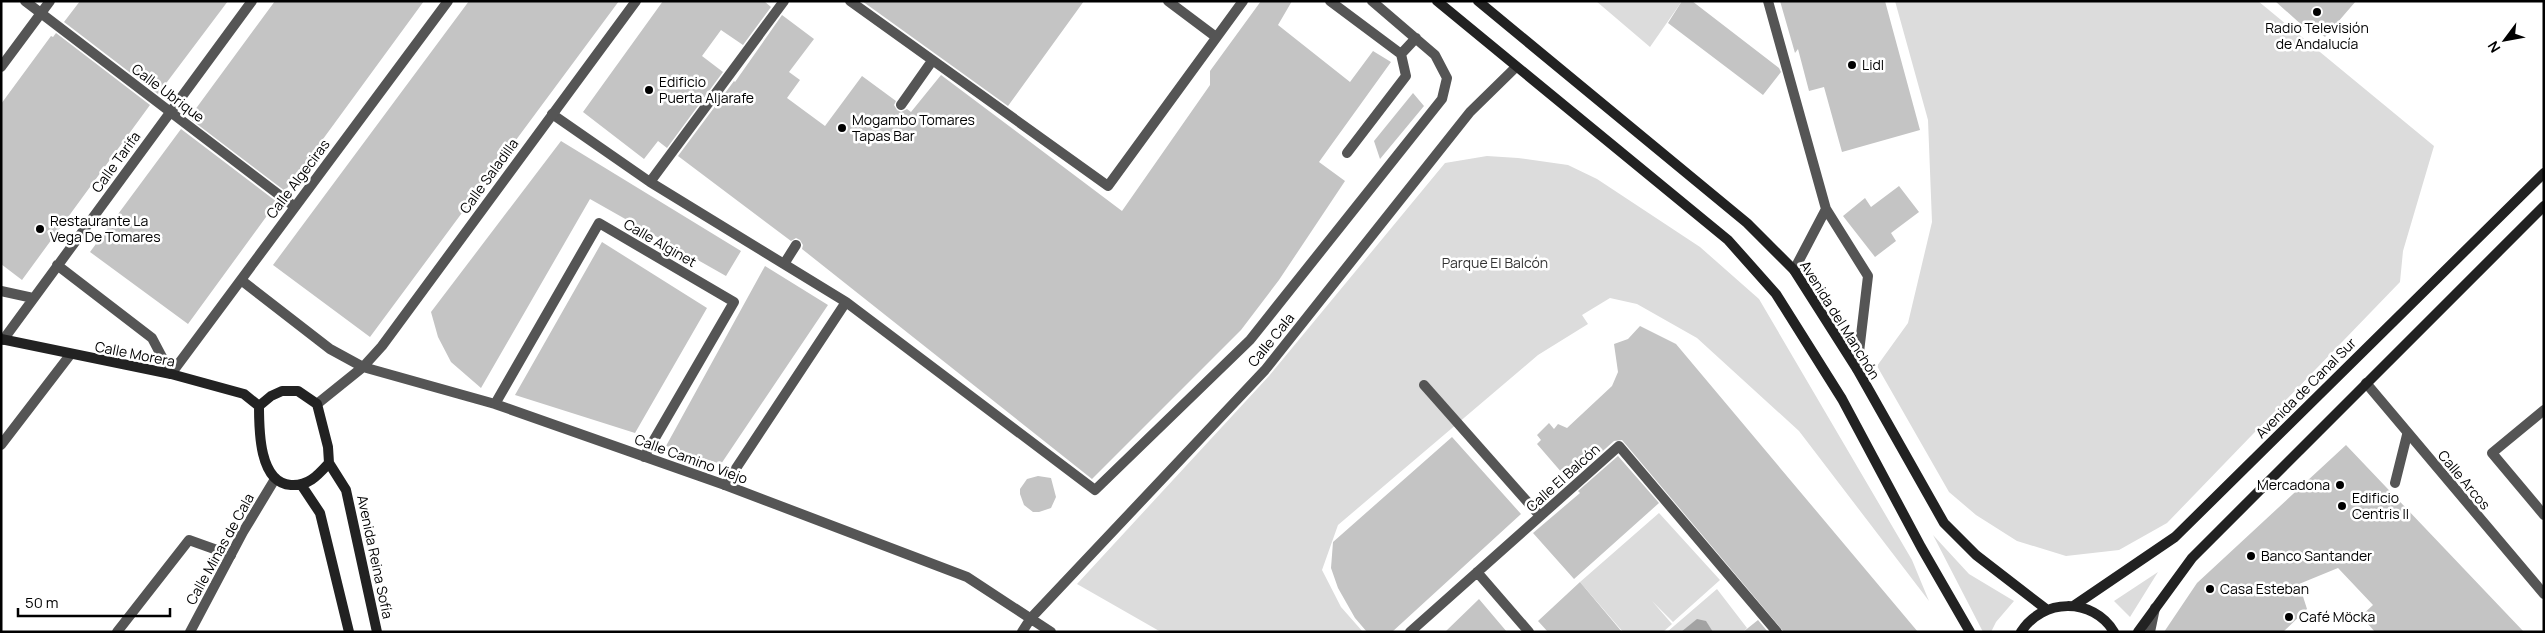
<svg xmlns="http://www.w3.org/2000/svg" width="2545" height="633" viewBox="0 0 2545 633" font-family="Manrope,sans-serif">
<rect width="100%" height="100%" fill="#fff"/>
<path fill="#dcdcdc" d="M1596,1h86l-32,46z
M1895,1h363l176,145 -31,105 -3,31 -233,241 -48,27 -53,6 -49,-15 -41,-26 -27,-23 -72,-126 31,-43 24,-101 -4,-102z
M1487,156l31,2 50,7 29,14 103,68 59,52 153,261 17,41 -130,-170 -102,-93 -60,-34 -27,-6 -28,17 6,9 -50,31 -200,170 -16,45 19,37 22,25h-202l-84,-48 192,-208 176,-213z
M1659,513l61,67 -47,42 -21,-21 20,23 -9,8h-40l-43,-50z
M1933,535l36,39 45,27 -18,21 -5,10h-8z
M2158,572l-28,45 -16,-16z
M1717,589l30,39 -4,4h-76z"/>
<path fill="#a3a3a3" d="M1697,619l9,2 7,11h-32z"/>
<path fill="#c4c4c4" d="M80,1h148l-70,93 -94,-72z
M275,1h149l-139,190 -96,-73z
M469,1h150l-249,336 -97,-72z
M663,1h101l7,6 -28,38 -22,-15 -19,26 21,16 -56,76 -9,-7 -14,18 -61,-47z
M862,1h222l-76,105z
M1261,1h31l-14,24 72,57 23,-31 18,11 -72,100 26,19 -66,99 -38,50 -149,149 -290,-230 1,-4 -3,-5 -4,-2 -5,3 -113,-85 56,-75 1,1 47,-67 32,24 -25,33 11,8 -13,18 38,28 37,-50 34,25 -2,4 3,5 4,2 6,-3 4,3 30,-37 181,136 88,-126v-14z
M1682,1h10l87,67 2,4 -18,23 -95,-72z
M1780,1h105l35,129 -78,22 -18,-65 -15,4 -11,-42 -3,4z
M2275,1h81l-31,36 -18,-14 -3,4z
M56,33l94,72 -128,175 -21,-16v-160l50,-68 2,1z
M1413,93l11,13 -44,53 -6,-18z
M181,129l96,73 -89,122 -98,-72z
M561,141l180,110 -15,25 -136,-77 -109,189 -30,-26 -13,-25 -7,-25z
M1899,186l20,26 -28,21 5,8 -21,16 -32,-41 22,-18 6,9z
M602,242l105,66 -72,125 -120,-38z
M765,266l63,39 -107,159 -55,-18z
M1640,326l36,18 242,288h-134l-162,-192 -8,1 -45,40 -32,-37 4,-4 -4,-5 12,-12 5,6 4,-5 9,4 45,-42 6,-14 -4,-28 14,-5z
M1452,437l69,77 -129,118h-25l-12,-14 -17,-30 -7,-20 2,-26z
M2346,445l178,187h-149l-14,-16 12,-11 -35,-37 -39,16 8,25 -24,23h-119l33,-49z
M1618,456l41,47 -85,76 -41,-46 47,-40 -2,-2z
M1038,476l13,2 5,19 -5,11 -12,4h-6l-9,-7 -4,-11v-5l7,-10z
M1580,582l42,50h-74l-10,-11z
M1479,599l28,33h-62z
M1758,620l10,12h-25z"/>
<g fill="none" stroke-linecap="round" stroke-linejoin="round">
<path stroke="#555" stroke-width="10" d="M850,1l258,185 135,-185
M1168,1l48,36
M1330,1l71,53 5,22 -59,77
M1768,1l58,208
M1401,54l15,-16
M901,105l31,-44
M552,114l98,68 196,120 -121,183
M650,182l134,-181
M784,264l12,-19
M1794,270l32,-61 42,67 -11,93
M846,302l249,188 155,-150 192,-241 5,-21 -12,-23 -63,-54
M2395,483l12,-48
M117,632l72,-92 42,15
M2150,632l5,-24"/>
<path stroke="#555" stroke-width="10" d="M25,1l270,206
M1,67l49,-66
M57,265l95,73 19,36 277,-373
M241,280l89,69 33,18 19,-21 254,-345
M1,291l32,7
M3,340l249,-339
M2366,383l178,211
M1424,385l116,131
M317,404l46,-37 132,37 230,81 242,92 84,55
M495,404l104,-181 135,79 -90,155
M2544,410l-52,43 52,62
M1,445l69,-90
M1477,572l52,60
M190,632l53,-100 32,-53
M1022,632l9,-14 234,-248 205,-258 46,-45
M1410,632l209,-186 158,186"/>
<path stroke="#222" stroke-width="10" d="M1437,1l291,239 48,54 66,105 79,148 49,85
M1478,1l269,222 47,47 63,99 87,154 32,32 70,54
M1,339l170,35 73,20 15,12
M282,391h16l19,13 11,43 1,16c-11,12 -20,23 -38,22 -32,-2 -32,-55 -32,-79l12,-10z
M329,463l17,27 31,142
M302,486l18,27 29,119
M2075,605l100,-68 369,-364
M2021,632c21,-34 72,-35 93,0
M2138,632l54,-74 352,-352"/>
</g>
<g fill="#000" stroke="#fff" stroke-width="2">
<circle cx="2317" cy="12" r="5"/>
<circle cx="1852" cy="65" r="5"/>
<circle cx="649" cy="90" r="5"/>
<circle cx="842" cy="128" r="5"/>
<circle cx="40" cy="229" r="5"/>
<circle cx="2340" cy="485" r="5"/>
<circle cx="2342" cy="506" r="5"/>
<circle cx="2251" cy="556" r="5"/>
<circle cx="2210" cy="589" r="5"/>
<circle cx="2289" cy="617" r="5"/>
</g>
<g text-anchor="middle" stroke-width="5" stroke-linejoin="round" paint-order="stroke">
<g font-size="14" fill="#000" stroke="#fff" text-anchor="start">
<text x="2317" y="33" text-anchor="middle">Radio Televisión<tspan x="2317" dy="16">de Andalucía</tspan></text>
<text x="1862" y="70">Lidl</text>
<text x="659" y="87">Edificio<tspan x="659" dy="16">Puerta Aljarafe</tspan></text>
<text x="852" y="125">Mogambo Tomares<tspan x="852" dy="16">Tapas Bar</tspan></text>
<text x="50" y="226">Restaurante La<tspan x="50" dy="16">Vega De Tomares</tspan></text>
<text x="2330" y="490" text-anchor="end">Mercadona</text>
<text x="2352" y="503">Edificio<tspan x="2352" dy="16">Centris II</tspan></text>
<text x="2261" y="561">Banco Santander</text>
<text x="2220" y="594">Casa Esteban</text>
<text x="2299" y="622">Café Möcka</text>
</g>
<g font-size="14" fill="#000" stroke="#fff">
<text transform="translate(168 93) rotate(37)" y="5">Calle Ubrique</text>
<text transform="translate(116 162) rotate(-54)" y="5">Calle Tarifa</text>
<text transform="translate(489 176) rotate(-54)" y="5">Calle Saladilla</text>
<text transform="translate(298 179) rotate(-53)" y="5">Calle Algeciras</text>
<text transform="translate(660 243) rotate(30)" y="5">Calle Alginet</text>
<text transform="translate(1840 320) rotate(58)" y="5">Avenida del Manchón</text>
<text transform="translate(1271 340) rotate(-51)" y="5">Calle Cala</text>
<text transform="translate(135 354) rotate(11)" y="5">Calle Morera</text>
<text transform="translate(2306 388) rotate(-45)" y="5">Avenida de Canal Sur</text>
<text transform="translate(691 459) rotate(20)" y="5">Calle Camino Viejo</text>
<text transform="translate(1563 478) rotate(-42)" y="5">Calle El Balcón</text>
<text transform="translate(2464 480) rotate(50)" y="5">Calle Arcos</text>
<text transform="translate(220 549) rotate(-61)" y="5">Calle Minas de Cala</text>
<text transform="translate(375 557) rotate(78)" y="5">Avenida Reina Sofía</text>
</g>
<g font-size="14" fill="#333" stroke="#fff">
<text x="1495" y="268">Parque El Balcón</text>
</g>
</g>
<rect width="2545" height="633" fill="none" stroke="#000000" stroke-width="5"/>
<g transform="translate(2505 40) rotate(238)" stroke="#ffffff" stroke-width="4" paint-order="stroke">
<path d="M0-4L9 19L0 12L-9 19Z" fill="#000000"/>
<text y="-8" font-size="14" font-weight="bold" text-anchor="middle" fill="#000000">N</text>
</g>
<path d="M18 608v8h152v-8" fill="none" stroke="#000000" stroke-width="2.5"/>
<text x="25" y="608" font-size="15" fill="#000000" stroke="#ffffff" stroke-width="4" paint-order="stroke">50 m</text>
</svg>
